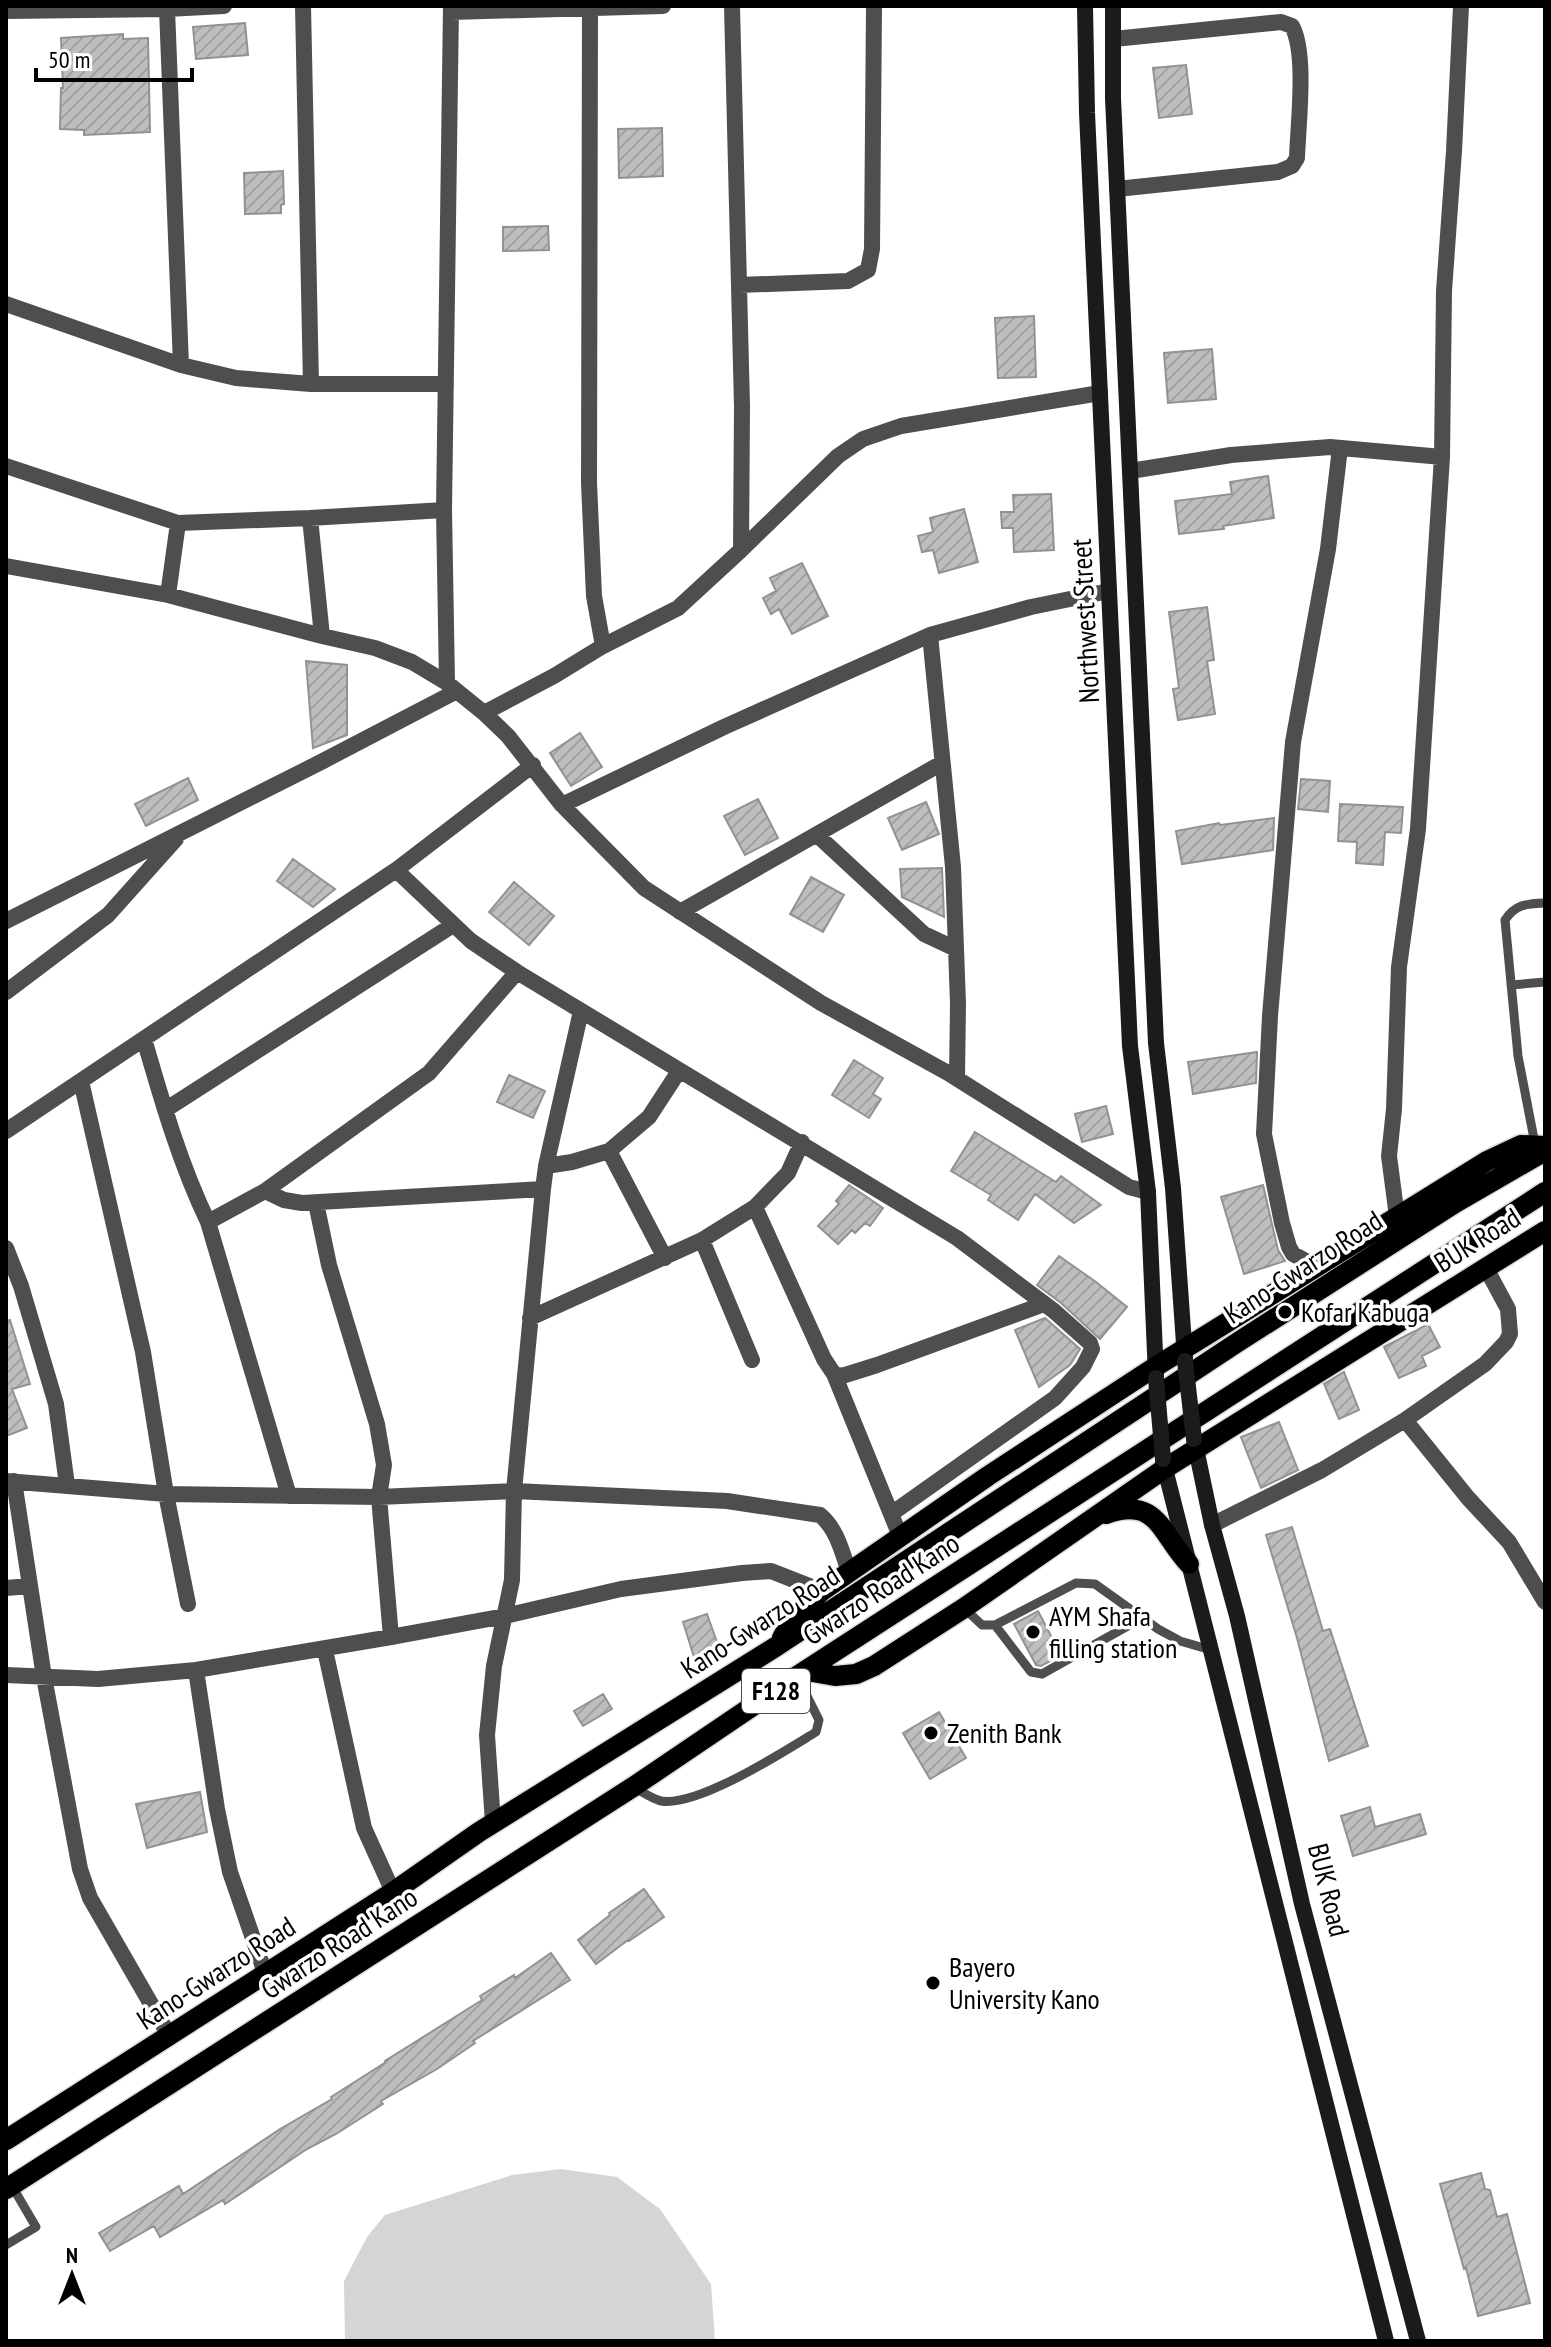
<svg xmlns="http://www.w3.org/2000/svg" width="1551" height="2347" viewBox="0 0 1551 2347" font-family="'PT Sans Narrow',sans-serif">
<defs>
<pattern id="building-hatch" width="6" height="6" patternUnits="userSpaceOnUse" patternTransform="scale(2)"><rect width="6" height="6" fill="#bebebe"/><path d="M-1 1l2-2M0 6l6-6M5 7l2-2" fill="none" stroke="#a2a2a2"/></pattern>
</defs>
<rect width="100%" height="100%" fill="#fff"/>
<path fill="#d5d5d5" d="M561,2169l56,8 43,32 51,75 4,57h-370l-1,-60 23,-44 18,-22 127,-40z"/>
<path fill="url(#building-hatch)" stroke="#929292" stroke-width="2" d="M245,23l3,32 -52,4 -3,-32z
M123,34v5l25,-1 2,94 -66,3v-5l-24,-1 1,-41h2l-2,-50z
M1186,65l6,49 -33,4 -6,-50z
M662,128l1,48 -44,2 -1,-49z
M283,171l1,33 -3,1v8l-36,1 -1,-41z
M548,226l1,24 -46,1v-24z
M1034,316l2,61 -38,1 -3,-60z
M1212,349l4,50 -48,4 -4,-50z
M1268,476l6,42 -51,8 1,3 -45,5 -4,-33 57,-7 -2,-12z
M1051,494l3,56 -40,2 -1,-24h-11l-1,-16h13l-1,-17z
M964,509l14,53 -39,11 -6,-23 -11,2 -4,-16 15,-4 -3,-14z
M802,563l26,53 -36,18 -13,-25 -8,5 -8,-16 13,-7 -6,-13z
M1207,607l7,53 -7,1 8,53 -37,6 -5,-31 6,-1 -10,-76z
M306,661l41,4v70l-34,13z
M580,733l22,34 -31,19 -21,-33z
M188,778l10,22 -52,26 -11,-22z
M1301,779l29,2 -2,31 -30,-3z
M758,799l20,39 -33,17 -21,-39z
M926,802l13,32 -37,16 -14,-32z
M1340,804l63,3 -2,26 -16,-1 -2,33 -27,-2 1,-21 -19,-1z
M1274,818l-1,32 -91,14 -6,-33 43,-8 1,2z
M293,859l42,30 -22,18 -36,-26z
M942,868l2,49 -42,-20 -2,-28z
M811,877l33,18 -21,37 -33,-18z
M514,882l40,34 -25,29 -40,-33z
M1257,1052l-1,31 -63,11 -5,-32z
M854,1060l29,18 -10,16 8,5 -12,19 -37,-23z
M509,1075l36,16 -12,27 -36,-16z
M1106,1106l7,28 -31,8 -7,-28z
M975,1132l81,50 5,-6 40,29 -27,18 -39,-29 -17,26 -30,-20 3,-5 -40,-24z
M849,1185l34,23 -13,18 -5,-3 -10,10 -3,-3 -14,14 -20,-18 21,-22 -3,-3z
M1263,1185l15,65 7,11 -41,13 -23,-77z
M1059,1256l37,26 31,25 -27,32 -39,-36 -24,-18z
M1045,1318l35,31 -10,16 -31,22 -24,-57z
M10,1320l20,64 -18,5 15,39 -21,8v-115z
M1428,1324l12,23 -18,9 4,10 -27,12 -15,-31z
M1344,1372l15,38 -20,9 -15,-35z
M1279,1422l19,48 -37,18 -20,-51z
M1292,1527l31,104 7,-2 38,117 -39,15 -32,-123 -31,-103z
M1038,1611l23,44 -20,11 -5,-1 -22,-41z
M707,1614l12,34 -25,9 -11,-35z
M603,1694l9,15 -29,17 -9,-15z
M939,1712l27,46 -36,21 -27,-46z
M200,1792l7,40 -60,16 -11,-44z
M1370,1807l5,20 45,-13 6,20 -73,22 -12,-40z
M644,1889l20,28 -35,24 -1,-1 -32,24 -18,-24 32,-25 -1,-2z
M551,1953l19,27 -97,61 2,2 -38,26 -56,32 2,3 -47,30 -29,15 -82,55 -2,-4 -63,37 -6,-11 -44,25 -11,-18 80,-47 4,8 97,-65 52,-30 -1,-2 55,-35 -1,-1 97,-61 -2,-4 34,-21 1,3z
M1481,2173l4,16 5,1 7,27 10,-3 23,89 -52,13 -12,-48 -2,1 -24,-85z"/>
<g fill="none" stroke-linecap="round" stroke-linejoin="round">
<defs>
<path id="primary" d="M1106,1514c52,-18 54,19 83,50
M782,1638l8,-15 32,-32 166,-115 167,-109 332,-206 34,-16 24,1
M807,1671l28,5 21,-2 18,-8 90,-58 200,-139 381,-238
M6,2140l387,-248 86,-60 298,-186 461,-304 217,-139 90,-52
M6,2189l627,-402 164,-111 748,-484"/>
</defs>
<use href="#primary" stroke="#dbdbdb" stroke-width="23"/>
<path stroke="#4e4e4e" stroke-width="9" d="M1511,985l34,-3
M1535,1144l-17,-88 -13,-136c11,-16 21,-16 40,-17
M964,1608l18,17h13l81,-42 19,1 63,45 22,12 31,9
M995,1625l36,47 11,2 100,-56
M633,1787c8,4 19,12 28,14 37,6 122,-49 155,-69l3,-12 -22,-44
M6,2245l30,-18 -24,-41"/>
<path stroke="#4e4e4e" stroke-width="16" d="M303,6l8,378
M732,6l10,400 -1,144
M590,7l-1,476 5,113 9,50
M167,9l14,356
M6,11l161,-2 57,-3
M451,12l212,-6
M1114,39l167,-17 11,4c15,28 6,98 5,132l-5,8 -14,6 -161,17
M739,285l109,-4 20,-11 4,-21 2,-243
M6,304l175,61 55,13 75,6h135
M6,466l172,57 132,-5 134,-8
M1130,471l101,-16 99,-8 112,10
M310,518l12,118
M6,566l162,29 154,41 53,12 37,14 35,21 37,30 24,23 54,69 82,83 177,115 127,70 181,114 19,5
M168,595l10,-72
M930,635l23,232 5,136 -1,76
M447,683l-3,-173 7,-504
M484,713l70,-37 49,-30 75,-38 63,-58 97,-94 25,-17 38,-13 199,-33
M562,805l162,-78 206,-92 101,-28 78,-16
M817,835l107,99 32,15
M396,870l75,71 46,31 440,266 97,73 36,32 2,6 -9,18 -28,31 -164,116
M680,912l262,-149
M6,921l317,-160 134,-70
M6,992l102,-77 68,-76
M144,1039c18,62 36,125 64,183l81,274
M81,1081l62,271 23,142 22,110
M165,1110l288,-185
M6,1131l390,-261 137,-105
M609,1151l56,107
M546,1166l26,-4 37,-11 40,-34 30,-46
M265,1191l19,9 18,3 241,-14
M316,1203l13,62 48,159 7,41 -5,32 12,140
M755,1207l69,152 10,15 66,162
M1397,1217l-8,-61 5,-47 5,-142 19,-138 24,-372 2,-166 10,-140 7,-145
M208,1222l57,-31 164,-118 88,-101
M702,1240l50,120
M6,1248l15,38 35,118 11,81
M1317,1267l-24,-13 -4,-7 -7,-24 -18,-89 6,-118 23,-274 35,-193 12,-101
M530,1318l172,-78 53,-33 33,-34 14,-31
M834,1374l8,2 35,-11 167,-61
M1405,1420l63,78 41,44 36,60
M6,1481l160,13 213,3 135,-6 213,10 93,14c17,14 22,37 29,57
M14,1481l30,196 36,192 10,29 80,139
M1212,1525l110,-55 83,-50 80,-56 21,-22 4,-8 -2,-25 -22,-41
M6,1588l24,-2
M325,1650l39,178 29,64
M196,1670l21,139 13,63 35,101
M6,1675l92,4 98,-9 195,-33 114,-21 116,-27 121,-16 29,-2 51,20
M493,1823l-6,-88 7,-69 18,-86 2,-89 29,-302 3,-23 35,-155"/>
<path stroke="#1b1b1b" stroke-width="16" d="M1085,6l2,107 43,933 18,146 8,184
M1113,6v92l43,945 17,145 12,170
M1194,1439l18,86 25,91 65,288 116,437
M1163,1461l223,880"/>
<use href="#primary" stroke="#000" stroke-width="20"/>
<path stroke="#1b1b1b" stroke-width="16" d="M1185,1361l9,78
M1156,1378l7,81"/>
</g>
<g fill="#000" stroke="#fff" stroke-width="3">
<circle cx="1285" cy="1312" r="8"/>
<circle cx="1033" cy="1632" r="8"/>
<circle cx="931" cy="1733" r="8"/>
<circle cx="933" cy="1983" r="8"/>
</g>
<g text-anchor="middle" stroke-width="7" stroke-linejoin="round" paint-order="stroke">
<rect fill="#fff" stroke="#4c4c4c" stroke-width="2" x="742" y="1669" width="68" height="44" rx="6"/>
<g font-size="26" font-weight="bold" fill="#000">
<text x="776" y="1700">F128</text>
</g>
<g font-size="28" fill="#000" stroke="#fff">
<text transform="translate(1085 621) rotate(-93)" y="10">Northwest Street</text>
<text transform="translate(1477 1240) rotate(-32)" y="10">BUK Road</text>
<text transform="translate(1303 1267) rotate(-33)" y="10">Kano-Gwarzo Road</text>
<text transform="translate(881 1589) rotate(-33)" y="10">Gwarzo Road Kano</text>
<text transform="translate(760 1622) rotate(-33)" y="10">Kano-Gwarzo Road</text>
<text transform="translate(1329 1890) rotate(76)" y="10">BUK Road</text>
<text transform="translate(339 1943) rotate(-33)" y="10">Gwarzo Road Kano</text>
<text transform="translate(216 1973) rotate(-33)" y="10">Kano-Gwarzo Road</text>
</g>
<g font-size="28" fill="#000" stroke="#fff" text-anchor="start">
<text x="1301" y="1322">Kofar Kabuga</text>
<text x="1049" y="1626">AYM Shafa<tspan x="1049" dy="32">filling station</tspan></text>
<text x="947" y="1743">Zenith Bank</text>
<text x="949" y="1977">Bayero<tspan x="949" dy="32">University Kano</tspan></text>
</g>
</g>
<rect width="1551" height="2347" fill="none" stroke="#000000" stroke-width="16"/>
<g transform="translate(72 2275)" stroke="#ffffff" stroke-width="6" paint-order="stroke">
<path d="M0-6L14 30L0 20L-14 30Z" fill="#000000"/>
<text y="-12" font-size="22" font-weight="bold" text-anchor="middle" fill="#000000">N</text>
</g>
<path d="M36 68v12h156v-12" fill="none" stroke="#000000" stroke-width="4"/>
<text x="48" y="68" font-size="24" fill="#000000" stroke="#ffffff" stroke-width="6" paint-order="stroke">50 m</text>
</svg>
